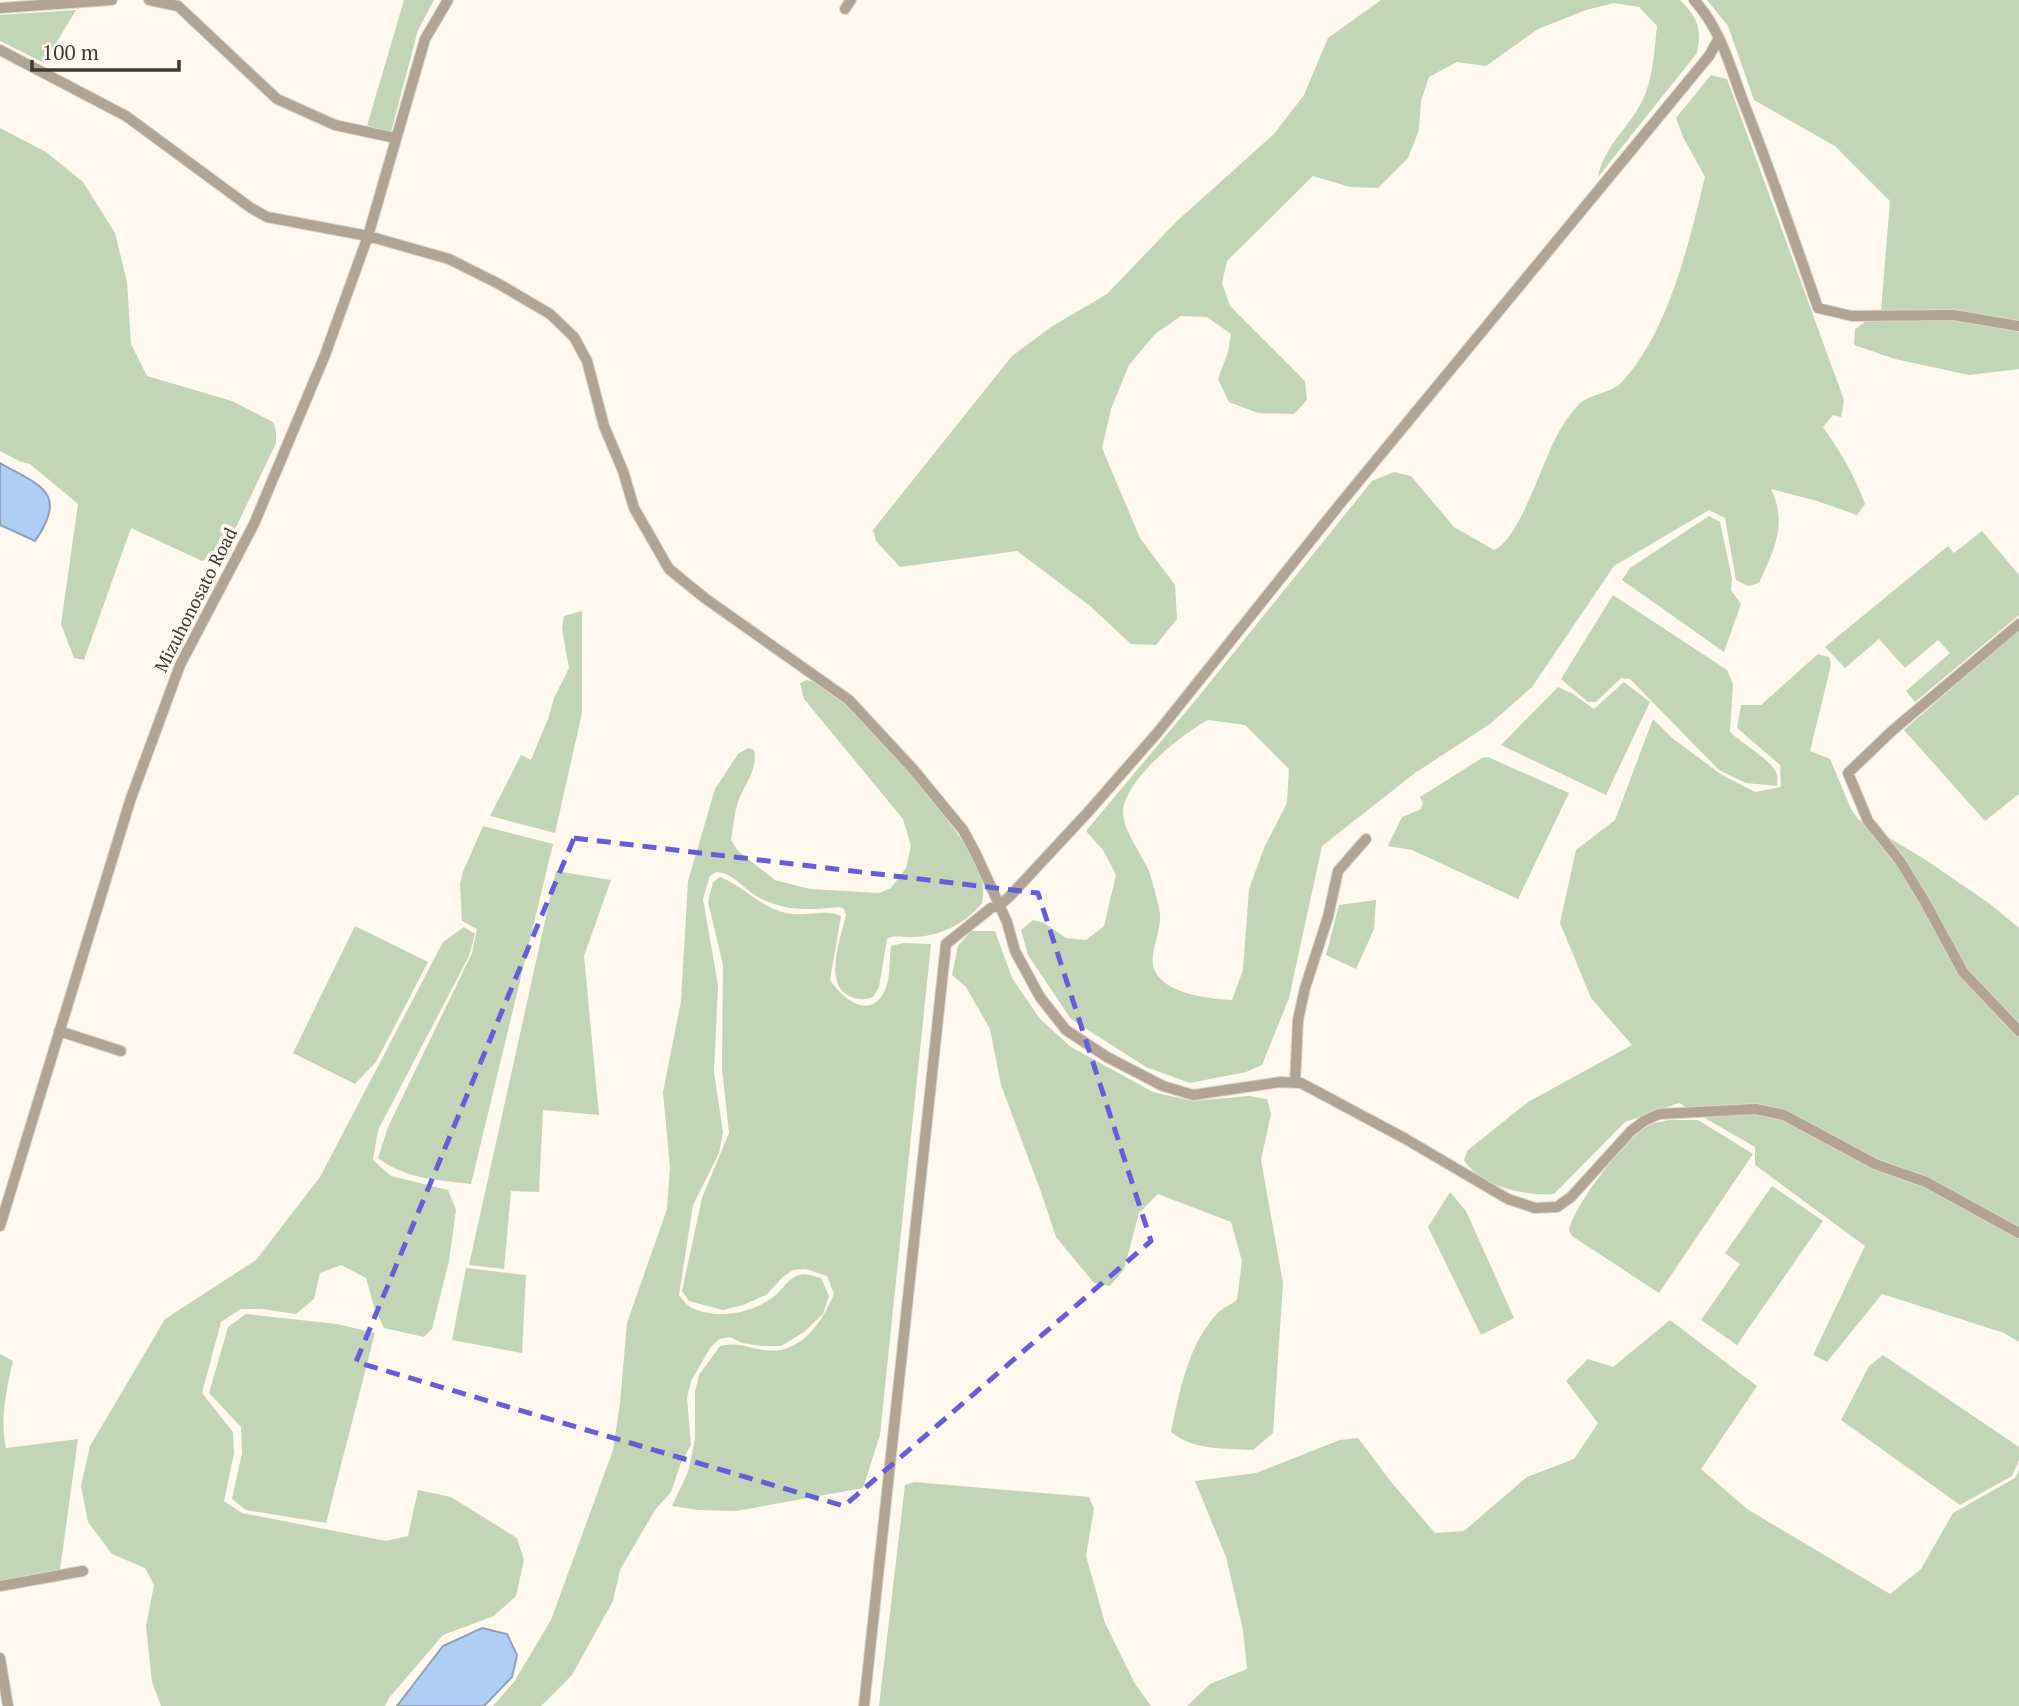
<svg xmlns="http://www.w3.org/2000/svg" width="2019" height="1706" viewBox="0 0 2019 1706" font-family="'PT Serif',serif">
<rect width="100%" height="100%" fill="#fef8ef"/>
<path fill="#c2d5b7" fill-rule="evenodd" d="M404,0h30l-16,30 -27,102 -24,-6z
M1381,0h299c18,18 22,28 17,53l-99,124c6,-29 26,-45 41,-70 14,-23 15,-54 18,-81l-18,-19 -25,-4 -28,7 -48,19 -52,37 -29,-4 -28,15 -8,24 -2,29 -11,28 -30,30 -28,-1 -37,-11 -86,85 -5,22 8,23 75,75 2,19 -13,14 -36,-1 -29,-11 -11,-23 10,-27 3,-18 -24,-17 -26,-1 -26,18 -26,31 -18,44 -9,39 38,90 35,47 2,34 -21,26 -25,-1 -41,-38 -73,-55 -117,16 -24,-26 -3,-11 139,-174 39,-29 56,-33 70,-73 97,-87 30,-39 24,-57z
M1707,0h312v369l-50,6 -74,-16 -41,-14 1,-16 26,-18 9,-110 -55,-55 -81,-46 -26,-74z
M76,10l-32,53 -44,-22v-26z
M1711,75l16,4 117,321 -3,17 -8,-2 -10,12c17,24 32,49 42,77l-8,11 -40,-14 -46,-12c17,35 3,61 -12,94l-11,3 -12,-6 -11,-62 -16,-8 -95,56 -82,121 -42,37 -75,49 -93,73 -33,152 -27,67 -16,7 -56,11 -44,-16 -75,-48 -43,-64 -7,-25 12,-10 11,3 22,15 20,2 18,-14 12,-51 -13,-25 -17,-19 113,-135 173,-215 22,-9 17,4 43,51 40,23c26,-10 50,-94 66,-120 5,-9 15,-23 23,-29 11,-7 29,-9 38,-18 48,-51 68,-141 84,-206l-22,-40 -7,-19zM1208,720l37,5 44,44 -2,34 -23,45 -15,41 -6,81 -11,30c-26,-1 -85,-8 -79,-45 2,-16 10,-31 6,-47 -3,-12 -6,-25 -10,-37 -7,-16 -26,-41 -26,-59 1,-32 59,-78 85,-92z
M0,128l46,24 37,30 32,51 12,49 4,62 16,32 85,25 41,21 3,9v12l-47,99 -10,13 -17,6 -71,-33 -47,132 -10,-2 -13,-34 17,-120 -48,-40 -9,-2 -21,-11z
M1709,516l11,6 12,56 -1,12 10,14 -17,48 -102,-72 8,-12z
M1982,531l37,44v40l-104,87 -9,-11 44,-38 -12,-13 -33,28 -26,-29 -34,29 -20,-21 123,-101 6,7z
M1613,595l114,75 6,14 -3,48c11,11 45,30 47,43 1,4 0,8 0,11l-31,-3 -27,-13 -89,-91 -9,-1 -25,24h-8l-27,-23z
M582,611v102l-27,120 -65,-17 31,-61 10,5 17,-41 6,-21 15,-30 -7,-39 2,-13z
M2019,630v164l-34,27 -81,-91z
M1818,654l11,3 2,8 -21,86 20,8 21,50 8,11 67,40 64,44 29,24v414l-15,-9 -122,-39 -55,68 -14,-7 52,-109 -110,-81v-18l-76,-44 -54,19 -71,72c-30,2 -74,-8 -90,-34l3,-9 61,-49 104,-57 -41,-47 -31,-75 16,-73 39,-30 38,-101 19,19 50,37 33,17 26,-5 -1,-22 -43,-37 4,-23h20z
M807,680c42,9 146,141 168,181 7,13 10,27 7,42 -15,20 -44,34 -68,34 -10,1 -19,-3 -27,2l-8,48 -6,10c-8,3 -14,3 -22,0 -29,-12 -10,-59 -5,-82l-2,-6 -4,-2c-31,3 -54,5 -82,-10 -14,-8 -26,-25 -42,-25l-6,4 -7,23 15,86 -4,87 9,60 -4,21 -26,52 -14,90c3,4 7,9 11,12 27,14 66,6 88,-14 7,-7 11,-15 21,-18 7,-2 14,1 22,3l8,18 -6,18 -19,18 -23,14h-19l-20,-3 -12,-6 -11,2 -9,9 -19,33 -4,17 4,47 -10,18 -10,29 -16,18 -35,60 -7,31 -41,74 -31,31h-48l21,-24 37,-62 62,-170 7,-47 7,-80 40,-114 3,-42 -7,-75 18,-91 7,-120 27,-92 23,-35 10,-6 6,2c5,20 -12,37 -17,55 -3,11 -4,24 -6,35l7,11 37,29 35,9 69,4 12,-5 15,-20 5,-22 -8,-27 -99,-120 -4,-16z
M1624,682l26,20 -44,93 -105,-50 57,-58 15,7 21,15z
M1488,757l81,36 -51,106 -106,-49 -24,-4 14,-29 19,-8 2,-6 -3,-6 62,-39z
M483,826l70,18 -82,340c-33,-4 -66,-5 -93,-26l10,-31 84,-174 5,-24 -15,-8 -2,-37 3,-12z
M556,871l55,9 -27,76 15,159 -56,-5 -4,82 -28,-1 -7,78 -35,-4z
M720,877c26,10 43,34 73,37 15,2 35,-5 48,2l-11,64c12,18 40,42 55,10 6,-12 4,-31 6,-44l12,-3 28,1 -51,491 -17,53 -127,23 -38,-1 -26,-4 16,-34 7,-33v-48l4,-16 21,-29c20,-4 24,1 43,4 37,6 58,-26 71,-56l-7,-18 -21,-7 -13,1 -10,7 -17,18 -23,10 -20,5 -34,-9 -7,-10 20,-93 27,-65 -7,-64 1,-104 -15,-63 5,-20z
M1376,900l-2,29 -18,40 -30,-14 13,-50z
M355,926l73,36 -52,100 -21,22 -62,-31z
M464,927l11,7 -6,22 -91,174 -5,30 18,16 57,14 8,20 -7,51 -17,68 -8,8 -40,-9 -10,-21 -8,-29 -25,-13 -21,8 -6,26 -18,15 -34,-5h-21l-20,13 -19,71 31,39 1,21 -10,48 18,12 144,28 22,-5 10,-46 33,7 66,41 7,22 -8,36 -22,20 -51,19 -54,63 -4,8h-224l-9,-24 -6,-56 8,-41 -9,-17 -33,-14 -24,-32 -7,-36 9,-40 75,-127 91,-59 64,-83 123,-235z
M971,931h24l17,47 28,41 31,28 82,45 39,9 57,-5 18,3 4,15 -10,46 22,123 -10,150 -20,17c-28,-2 -59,1 -82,-18 8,-39 17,-86 44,-116 5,-7 15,-11 22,-16l5,-39 -11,-39 -73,-28 -19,19 -15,56 -14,17 -16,-3 -38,-46 -15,-45 -40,-107 -11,-56 -24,-42 -14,-12 6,-29z
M1669,1120h29l55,34 -94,139 -87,-57 -3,-6c6,-26 56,-91 79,-104 6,-4 15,-4 21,-6z
M1772,1186l51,35 -86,124 -36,-25 39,-56 -15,-11z
M1450,1192l16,19 48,107 -33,17 -53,-108z
M466,1268l60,7 -4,78 -70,-13z
M246,1314l91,10 38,9 -49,190 -80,-13 -14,-11 10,-46 -1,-26 -32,-34 19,-66z
M1670,1320l87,66 -56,83 46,40 143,85 31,-25 32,-56 62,-35 4,-7v235h-832l23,-22 37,-15 -4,-39 -17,-73 -31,-76 61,-8 84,-33 18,-2 34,45 43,50 29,-2 63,-54 47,-18 24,-36 -32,-42 22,-22 25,8z
M0,1354l13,7c-7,29 -13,58 -7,87l72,-9 -18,131 -60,11z
M1883,1355l136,92v13l-7,16 -52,29 -119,-85 28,-54z
M914,1482l175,15 5,12 -8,47 19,67 29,59 17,24h-272l26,-221z"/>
<path fill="#b0cdf4" stroke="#8ea1ba" stroke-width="2" d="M0,463c40,23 69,29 35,78l-35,-16z
M482,1628l25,6 10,21 -5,22 -28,29h-87l46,-60z"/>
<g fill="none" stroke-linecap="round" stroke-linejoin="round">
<defs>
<path id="minor" d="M149,0l29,6 99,93 58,26 60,13
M1694,0c26,28 36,66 49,101 27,68 51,138 75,207l34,8 101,-1 66,11
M0,8l112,-8
M845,9l6,-9
M0,50l126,66 125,92 16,9 101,19 81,23 50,25 51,30 24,23 13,24 17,65 19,45 11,37 35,61 37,30 143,101 64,69 50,61 13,24 31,68 8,29 25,46 26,33 41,27 56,29 30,9 87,-13 21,1 103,55 104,61 27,9 22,-1 14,-10 60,-66 13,-10 15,-7 97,-5 28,6 91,49 51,18 93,51
M2019,624l-126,106 -45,43 20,48 32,40 25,41 38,70 56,59
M59,1031l62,20
M1295,1082l3,-62 7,-32 23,-71 10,-46 28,-32
M0,1226l130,-425 50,-136 74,-141 71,-169 43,-119 57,-197 23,-39
M0,1586l83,-15
M0,1658l8,48
M864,1706l82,-762 45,-36 9,-3 10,-9 79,-85 69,-79 182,-228 369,-448 10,-18"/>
</defs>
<use href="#minor" stroke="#dbd6cd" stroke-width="12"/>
<use href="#minor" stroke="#b2a494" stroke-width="10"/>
</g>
<path fill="none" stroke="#665ed8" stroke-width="5" stroke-dasharray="14 9" stroke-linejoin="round" d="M574,838l464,55 113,348 -307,265 -488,-144z"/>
<g text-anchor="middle" stroke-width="7" stroke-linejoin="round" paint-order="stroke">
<g font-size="18" fill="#3e3a34" stroke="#fef8ef">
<text transform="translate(196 600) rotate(-63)" y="6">Mizuhonosato Road</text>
</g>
</g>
<path d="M32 60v10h147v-10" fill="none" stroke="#3e3a34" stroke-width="3.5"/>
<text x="42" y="60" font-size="21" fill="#3e3a34" stroke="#fef8ef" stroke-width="5" paint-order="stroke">100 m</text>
</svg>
